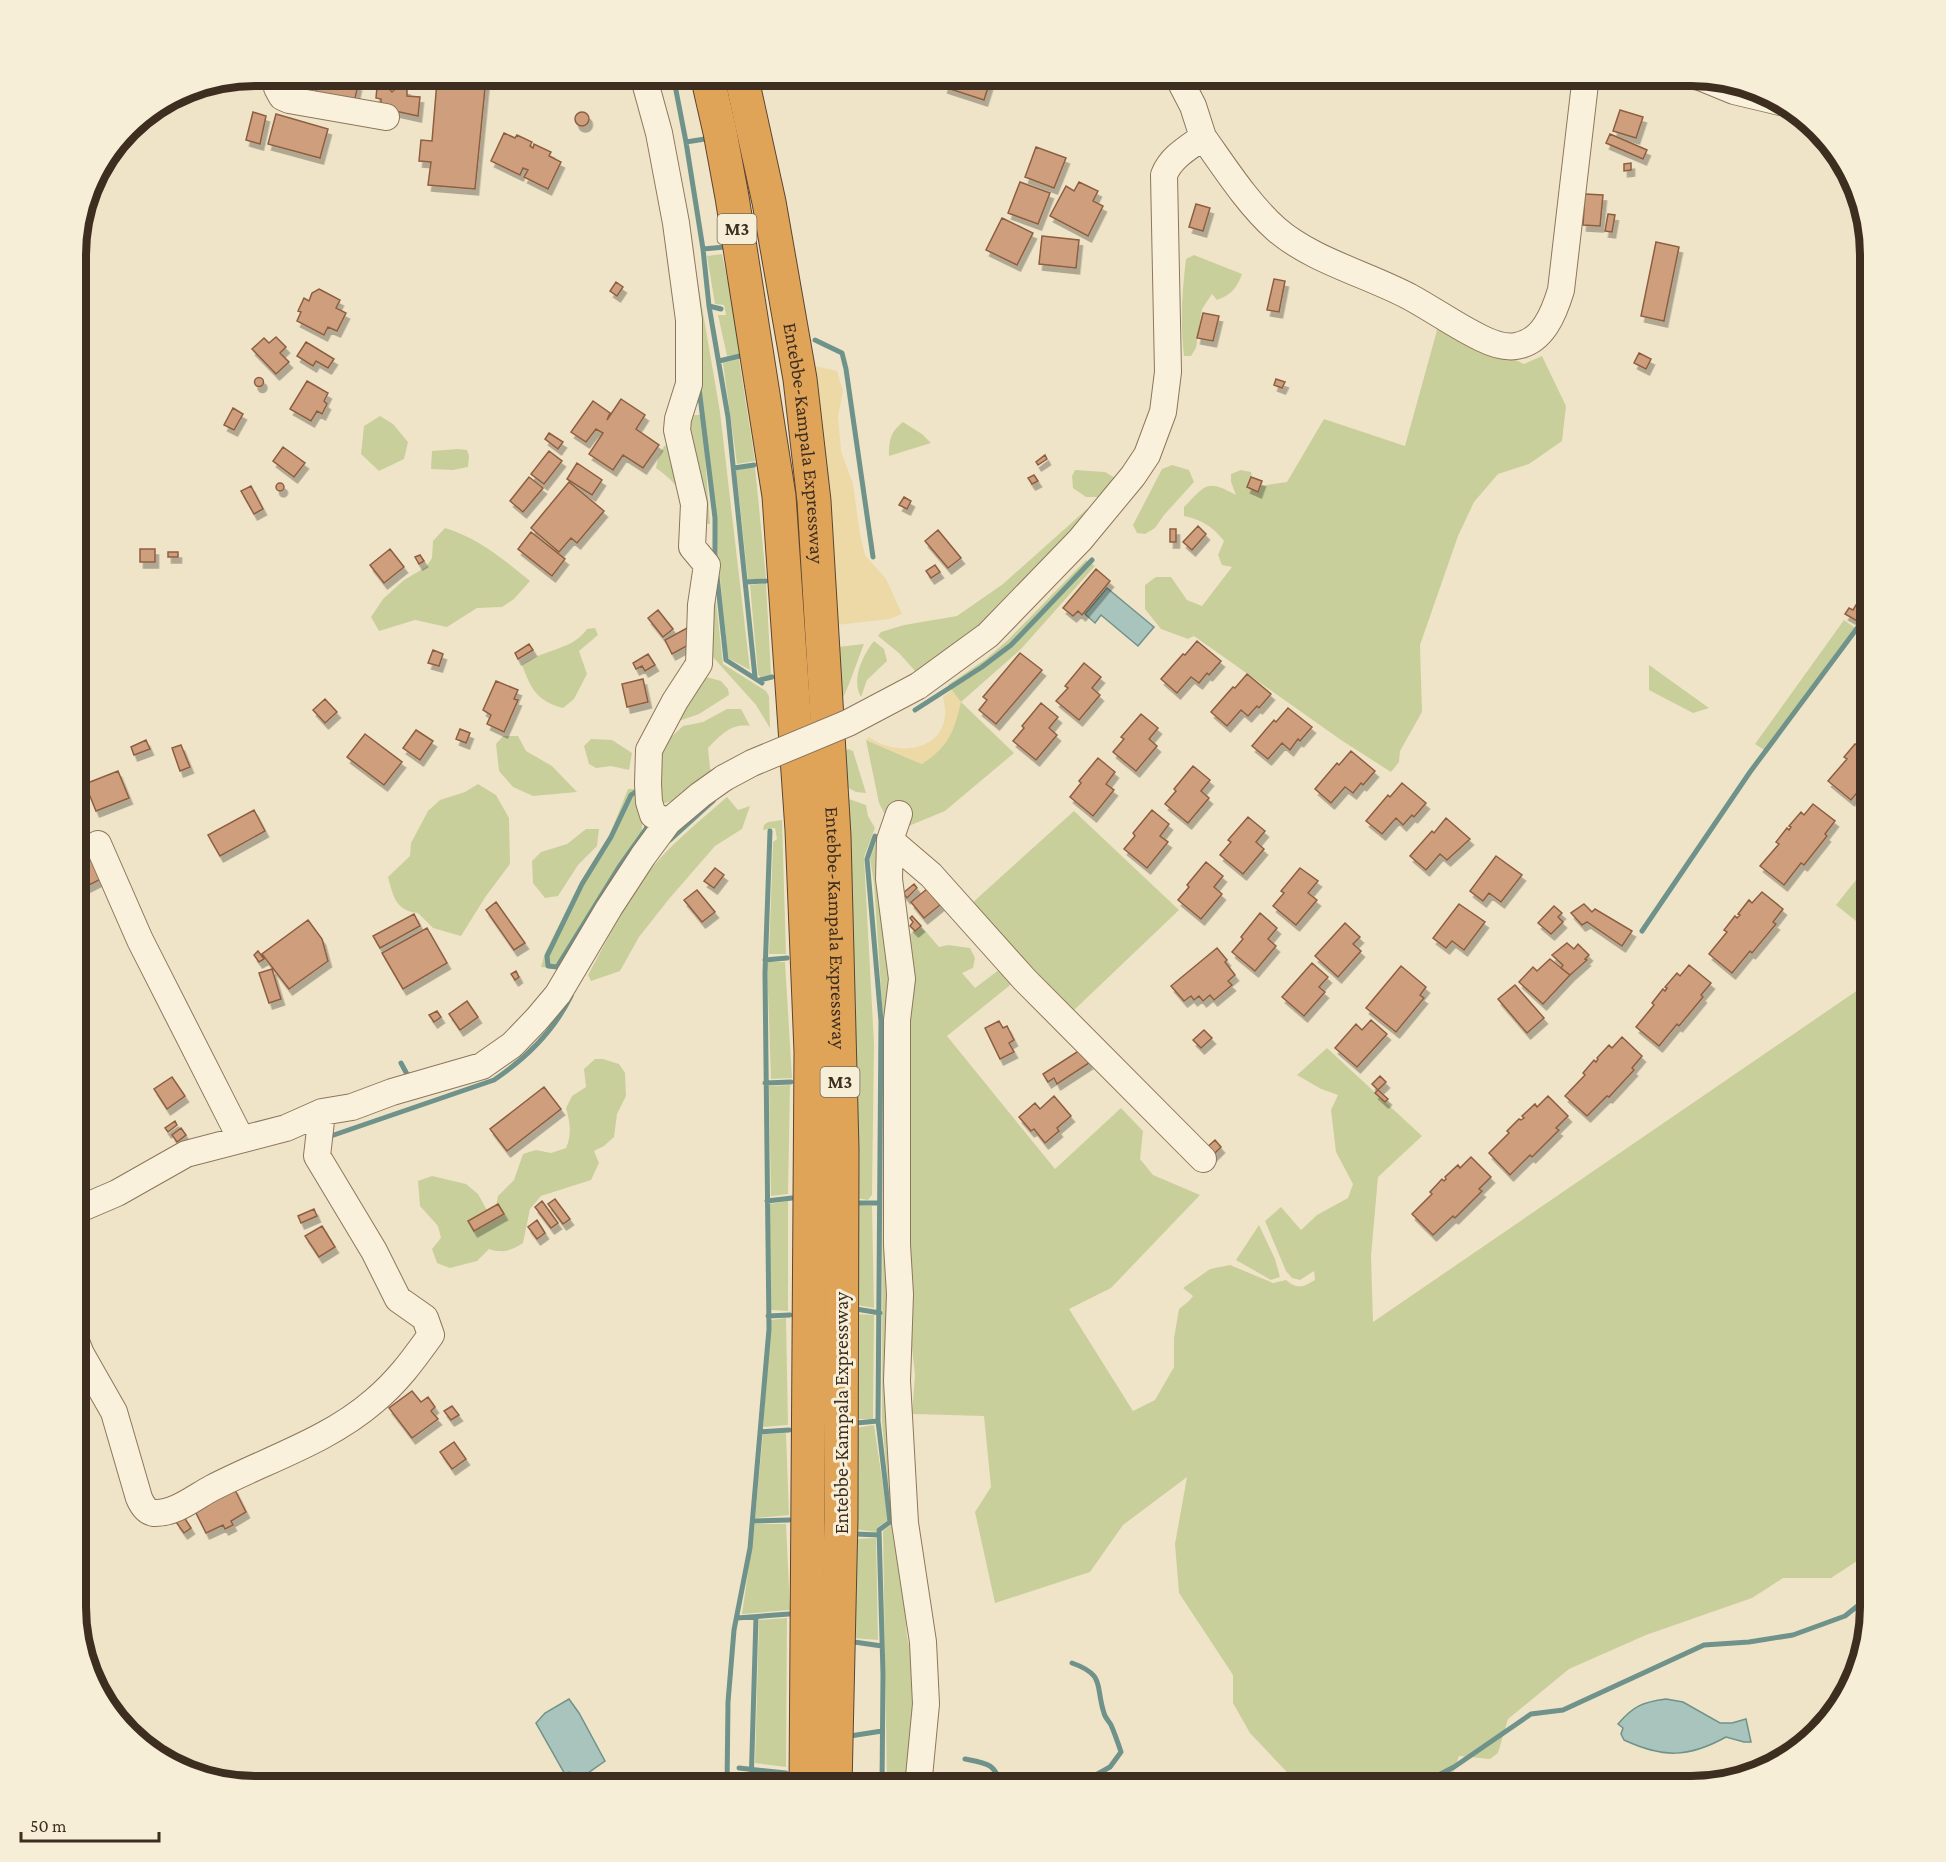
<svg xmlns="http://www.w3.org/2000/svg" width="1946" height="1862" viewBox="0 0 1946 1862" font-family="'Crimson Pro',serif">
<defs>
<filter id="shadow"><feDropShadow dx="3.5" dy="6" stdDeviation="0" flood-color="#0004"/></filter>
</defs>
<rect width="100%" height="100%" fill="#f0e4c8"/>
<path fill="#c9cf9b" d="M683,252l10,2 27,158 30,258 -22,-12 -10,-102 -3,-53z
M722,254l21,100 -16,2 -9,-41h8l-2,-10 -9,-1 -8,-48z
M1194,255l48,19c-5,14 -11,21 -25,26l-5,-6 -10,15 -6,39 -5,8h-7c-4,-32 -2,-65 2,-97z
M1439,323l85,41 18,-8 24,50 -4,35 -33,23 -31,10 -24,28 -16,34 -38,109 2,67 -22,39 -1,11 -8,10 -50,-32 -147,-104 -6,3 -27,-10 -16,-20v-24l11,-8h15l16,23 15,6 30,-39 -10,-2 -4,-10 6,-14c-12,-15 -22,-21 -40,-25v-9c22,-23 23,-28 52,-12l-5,-13v-8l10,-4 10,2 3,15 33,-5 37,-63 81,27z
M739,359l16,102 -18,3 -14,-101z
M690,415h12l8,109h-17c-9,-28 -13,-39 -37,-56l2,-10 6,-12 20,-6z
M380,416l13,8 15,18 -4,17 -25,12 -18,-17 3,-28z
M903,422l19,12 9,9 -42,13c0,-15 1,-24 14,-34z
M458,449l9,1 2,6 -1,11 -15,3 -22,-1 1,-18z
M1172,465l17,5 5,12 -30,33 -9,13 -10,6 -8,-1 -4,-8 29,-56z
M755,467l11,111 -18,2 -12,-110z
M1075,470l30,2 15,9 -12,16h-22l-13,-9 -1,-12z
M1871,503v38l-14,-9z
M1092,508l-56,71 -108,90 -13,2 -16,-18 -21,-17 3,-4 23,-7 53,-9 46,-32 84,-75z
M445,528c33,10 58,31 85,53l-16,18 -12,8 -25,1 -30,19 -32,-7 -36,11 -8,-14 12,-18 21,-19 22,-13 6,-9 1,-17z
M1086,560l9,6 -74,83 -60,53 53,51 -69,58 -51,21 -15,-29 -13,-63 56,24 38,-62 -12,-17 38,-26 22,-19z
M712,565l11,99 43,27 3,5 1,32 -14,-23 -53,-59z
M1871,570v29l-15,-10z
M766,583l5,92 -10,3 -3,-4 -8,-89z
M1844,620l11,8 -91,122 -9,-6z
M595,628l3,7 -19,16 8,23 -13,25 -11,9c-26,-7 -32,-19 -41,-43 20,-16 50,-14 65,-36z
M874,641l10,8 3,12 -20,19 -6,17c-10,-17 1,-41 13,-56z
M864,644c-4,9 -19,55 -24,58l-2,-55z
M1649,665l60,43 -16,5 -44,-23z
M706,677l15,4 7,8 1,6 -30,19 -23,8 23,-41z
M727,709h14l9,17c-19,-3 -29,9 -42,22l2,20 4,11 -42,22 -14,4 -2,-54 27,-25 20,-4z
M503,736h15l8,15 26,15 25,26 -44,4 -20,-9 -14,-16 -3,-27z
M591,739l21,1 20,13 -3,17 -18,-4 -15,2 -7,-4 -5,-18z
M848,749l5,2 13,42 -10,-1 -11,-6 -2,-33z
M478,784l18,11 13,23 1,46 -24,32 -25,40 -28,-8 -15,-15c-22,-2 -25,-17 -30,-36l22,-21 1,-13 17,-32 12,-11 25,-8z
M628,789h6c8,12 11,34 6,48l-37,53 -43,79 -19,-2 4,-14 36,-72 29,-47z
M727,797l11,13 12,-4 -8,23 -27,17 -46,53 -30,38 -19,34 -29,10 -3,-6c21,-38 40,-79 68,-112 22,-25 47,-45 71,-66z
M846,798l20,7 2,11 7,12 -11,29 10,187 -2,151 -4,5 -13,-2 1,-183z
M1074,811l105,99 -107,102 -101,-108z
M782,820l4,134h-17l4,-112 4,-3 -2,-11 -12,2 1,-5 4,-3z
M586,829h13l-2,17 -19,19 -20,31 -13,2 -12,-15 -1,-22 9,-9 26,-8z
M877,839l6,8 6,82 16,682 2,26 11,44 -7,106h-24l-4,-256 9,-7 -10,-102 1,-403 -9,-136 -4,-24z
M1871,861v72l-35,-28z
M921,926l18,21 9,-2 22,3 5,10 -2,10 -11,5 13,15 29,-22 15,12 -72,58 108,133 66,-61 22,23 -3,28 13,16 47,20 -89,93 -42,21 64,102 22,-11 19,-33v-29l5,-29 10,-8 4,-5 -10,-8 27,-19 20,-4 43,18 13,-3c12,10 17,7 29,0l-1,-9 -14,9 -8,-2 -6,-7 -21,-50 16,-14 20,23 16,-15 31,-17 5,-14 -17,-32 -5,-42 7,-15 -17,-6 -24,-14 30,-27 95,88 -44,41 -7,79 2,66 498,-341v571l-40,26h-48l-31,20 -106,37 -77,34 -61,50 -10,34 -8,6 -31,-3 -11,31h-56l-2,-7 -26,7h-63l-51,-54 -17,-30v-28l-54,-82 -4,-49 12,-67 -64,48 -33,47 -95,31 -20,-91 16,-25 -7,-71 -72,-2 3,-39 -10,-91 6,-283 -11,-59z
M767,962h18l7,116 -21,1z
M595,1059h8l16,5 6,9 1,23 -9,18 -3,23 -10,9 -10,5 5,12 -8,17 -50,16 -11,13 -7,34c-10,7 -22,11 -34,6l-12,12 -27,7 -13,-5 -5,-14 9,-11 -3,-12 -18,-20 -2,-25 14,-5 34,8 12,10 15,27 5,-25 16,-16 9,-26 13,-4 15,3 15,-5c6,-14 4,-26 0,-40l6,-12 14,-9 -2,-18z
M790,1085l-2,109 -17,2 -2,-110z
M788,1201v110l-17,-1 -2,-106z
M855,1205l17,1 2,102 -18,-3z
M1259,1225l16,34 5,18 -9,3 -35,-20z
M855,1314l19,1 -1,104h-18z
M786,1318l2,107 -25,2 8,-107z
M874,1425l14,95 -11,8 -1,4 -23,-3 2,-101z
M786,1433l3,82 -34,3 8,-84z
M755,1524h31l4,86 -48,4z
M876,1538l2,102 -25,-2 -1,-99z
M787,1618l-1,149 -31,-4 4,-143z
M755,1772l32,5v10h-32z"/>
<path fill="#ecd9a5" d="M815,366l22,5 6,20 -5,25 3,35 12,33 7,51 5,20 21,24 16,35 -12,5 -54,6 -5,-128z
M952,690l9,12c-7,30 -12,44 -39,62l-56,-24 3,-3c25,19 72,16 76,-21 1,-6 -1,-14 -2,-19z"/>
<path fill="#a9c4bc" stroke="#6f938a" stroke-width="1.5" d="M1107,588l47,39 -16,19 -37,-31 -6,8 -10,-9z
M569,1699l10,14 26,48 -34,24 -35,-62 9,-10z
M1666,1699l17,3 37,21h12l14,-4 5,23h-7l-18,-5c-38,21 -63,21 -102,3l-3,-6 2,-6 -5,-4c15,-18 25,-22 48,-25z"/>
<g fill="none" stroke-linecap="round" stroke-linejoin="round">
<path stroke="#6f938a" stroke-width="5" d="M673,75l13,67 17,107 6,57 19,111 27,260
M686,142l19,-3
M703,249l22,-2
M709,306l12,3
M815,340l27,13 4,16 27,188
M719,361l21,-5
M699,388l16,130v43
M734,468l20,-3
M717,576l9,84 36,23
M746,582l20,-1
M760,680l12,-3
M915,710l67,-43 29,-22 81,-85
M640,789l8,34 -2,6 -27,38 -62,100 -9,-1 -1,-10 35,-72 29,-47 20,-42z
M875,836l-8,23 14,162 -3,400 12,101 -11,8 4,144 -1,113
M670,840l43,-39
M1642,931l108,-159 108,-145
M765,960l22,-2
M401,1063l7,13 -4,1
M765,1083l26,-1
M328,1137l166,-57c31,-21 60,-49 77,-84
M767,1201l25,-3
M859,1203h20
M856,1309l24,4
M768,1316l22,-1
M856,1423l22,-2
M760,1432l29,-2
M753,1521l36,-1
M856,1534l23,1
M737,1618l52,-4
M854,1642l28,4
M1072,1663c34,12 23,23 32,50 1,5 5,8 7,12 4,9 7,18 10,27l-11,15 -36,20
M850,1736l32,-5
M965,1759c22,4 30,4 37,28
M739,1768l47,5
M562,1787l7,-13
M727,1787l1,-85 6,-72 16,-82 19,-219 -4,-356 5,-142
M751,1787l5,-170
M1415,1787l39,-20 77,-53 32,-4 141,-65 45,-3 44,-7 52,-19 20,-16 6,-1"/>
</g>
<path fill="#cf9f7d" stroke="#8d5f41" stroke-width="1.5" filter="url(#shadow)" d="M316,75l36,7v2l6,1 -4,18 -40,-4 3,-12 -4,-1z
M445,75l41,3 -11,111 -47,-4 3,-23 -12,-1 2,-21 11,1 5,-60 8,1z
M948,75h44l-8,25 -40,-13z
M384,83l8,9 5,-5 10,2v7l13,1 -2,19 -37,-8v-9l-5,-1 1,-11z
M1620,110l23,7 -7,21 -23,-7z
M253,112l13,4 -6,28 -14,-4z
M575 119a7 7 0 1 1 14 0a7 7 0 1 1-14 0Z
M276,114l52,15 -8,29 -52,-14z
M504,133l11,5 2,-3 15,7 -2,4 3,2 1,-4 17,8 -2,4 12,6 -13,27 -24,-12 4,-7 -5,-2 -3,7 -29,-14z
M1610,134l37,16 -4,9 -37,-16z
M1036,147l30,11 -12,30 -29,-11z
M1631,163v7l-7,1v-7z
M1020,182l30,11 -12,31 -30,-11z
M1079,182l19,9 -5,10 10,5 -15,30 -38,-20 16,-30 8,5z
M1585,194l18,1 -3,31 -17,-1z
M1196,204l14,4 -7,23 -14,-4z
M1608,214l7,1 -3,17 -7,-1z
M1002,218l31,15 -16,32 -31,-15z
M1042,236l37,4 -3,28 -37,-4z
M1656,242l23,5 -15,74 -23,-5z
M1274,279l11,2 -6,31 -12,-2z
M616,282l7,5 -6,9 -7,-5z
M319,289l21,11 -4,8 10,5 -9,18 -9,-4 -4,8 -27,-14 4,-9 -3,-1 6,-13 5,3 3,-8z
M1203,313l16,3 -6,25 -16,-3z
M276,337l10,10 -6,6 9,9 -13,12 -24,-25 12,-11 5,5z
M306,342l28,17 -6,9 -12,-7 -3,5 -16,-10z
M1639,353l12,6 -5,10 -12,-6z
M254.5 382a4.5 4.5 0 1 1 9 0a4.5 4.5 0 1 1-9 0Z
M1276,379l9,3 -3,6 -8,-3z
M307,381l21,12 -4,8 3,3 -5,10 -5,-3 -6,10 -21,-12z
M621,399l24,16 -9,14 23,16 -16,23 -20,-13 -10,15 -24,-16 14,-21 -7,-4 -10,13 -15,-10 22,-31 17,12 -3,7z
M233,408l10,6 -9,16 -10,-5z
M549,433l14,9 -5,7 -13,-10z
M283,447l22,16 -11,14 -21,-16z
M549,451l13,10 -18,23 -13,-10z
M1045,455l2,4 -9,6 -2,-3z
M577,463l25,17 -10,15 -25,-16z
M1034,475l4,6 -6,3 -4,-6z
M529,477l14,11 -20,24 -13,-11z
M1251,477l11,4 -4,11 -11,-5z
M569,482l35,29 -27,32 -6,-5 -12,14 -28,-24z
M276 487a4 4 0 1 1 8 0a4 4 0 1 1-8 0Z
M251,486l12,23 -9,5 -13,-23z
M904,497l7,4 -4,8 -8,-4z
M1198,526l8,8 -14,16 -9,-8z
M1170,529h6v13h-6z
M938,530l23,28 -13,10 -23,-27z
M531,532l34,27 -13,17 -34,-27z
M140,549h15v13h-15z
M390,549l14,18 -20,16 -14,-18z
M168,552h10v5h-10z
M420,555l4,6 -5,3 -4,-7z
M935,565l5,7 -9,6 -5,-7z
M1096,569l14,12 -28,34 -4,-4 -5,5 -10,-8z
M1856,605l10,5 -7,12 -14,-8 4,-6 4,2z
M658,610l15,19 -10,8 -15,-19z
M698,622l7,14 -33,18 -7,-14z
M1197,641l24,20 -12,14 -2,-2 -8,10 -8,-6 -14,16 -16,-14 22,-25 2,1z
M529,644l4,6 -15,9 -3,-6z
M433,650l10,4 -4,12 -11,-3z
M1020,653l22,17 -46,54 -17,-14 8,-10 -4,-3z
M648,654l7,11 -10,6 -3,-5 -6,3 -3,-6z
M1084,663l17,14 -9,11 8,7 -21,25 -23,-19 12,-13 -3,-2z
M1247,674l24,20 -12,14 -2,-2 -9,10 -7,-6 -14,16 -16,-14 22,-25 2,1z
M643,679l5,23 -21,5 -5,-23z
M496,681l22,9 -4,9 4,1 -14,32 -17,-8 4,-9 -8,-5z
M325,699l12,13 -12,11 -12,-13z
M1041,703l17,14 -9,11 8,7 -21,25 -23,-19 11,-13 -2,-2z
M1288,708l24,19 -12,14 -2,-2 -8,11 -8,-7 -14,16 -16,-13 22,-26 2,2z
M1141,714l17,14 -9,11 8,7 -21,25 -23,-19 11,-13 -3,-2z
M1869,727l2,2v51l-2,-2 -18,22 -23,-19 19,-22 -3,-2 11,-13 2,1 2,-3 -1,-1z
M460,729l10,4 -4,10 -10,-4z
M416,730l17,11 -13,19 -17,-12z
M365,734l37,28 -18,23 -37,-28z
M146,740l4,9 -16,6 -3,-8z
M181,745l9,22 -10,4 -8,-23z
M1351,751l24,20 -12,14 -2,-2 -8,10 -8,-6 -14,16 -16,-14 22,-26 2,2z
M1098,758l17,14 -9,12 8,6 -21,26 -23,-19 11,-14 -2,-2z
M1193,766l17,14 -9,11 8,7 -21,25 -23,-19 11,-13 -2,-2z
M79,770l7,16 -6,3 -5,-10v-8z
M118,771l11,27 -33,13 -11,-27z
M1402,783l24,20 -12,14 -2,-2 -9,10 -7,-7 -14,16 -16,-13 22,-26 2,2z
M1813,804l22,17 -10,13 2,2 -23,29 -3,-2 -17,22 -24,-19 19,-22 -3,-2 11,-14 2,2 2,-3 -2,-1 12,-14 3,3z
M254,810l11,21 -45,25 -12,-21z
M1152,810l17,14 -9,12 8,6 -21,26 -23,-19 11,-13 -2,-3z
M1248,817l17,14 -9,11 8,7 -21,25 -23,-19 11,-13 -3,-2z
M1446,818l24,21 -23,21 -7,-6 -14,16 -16,-14 22,-25 2,2z
M82,843l19,36 -18,9 -4,-6 -4,2v-38z
M1496,856l26,19 -21,27 -12,-9 -6,8 -13,-10z
M1206,862l17,14 -9,11 8,7 -21,25 -23,-19 11,-13 -2,-2z
M715,868l9,7 -10,13 -10,-7z
M1300,868l18,13 -10,12 9,7 -21,25 -23,-19 11,-13 -3,-2z
M914,884l3,4 -10,10 -4,-5z
M927,889l13,16 -16,13 -13,-16z
M697,890l18,22 -13,10 -18,-22z
M1762,892l21,17 -10,13 3,2 -24,29 -2,-2 -18,22 -23,-19 18,-22 -3,-2 11,-14 2,2 3,-3 -2,-1 11,-14 3,3z
M496,902l29,41 -11,7 -28,-40z
M1459,904l26,18 -21,28 -12,-9 -6,7 -13,-10z
M1584,904l8,8 3,-3 37,22 -10,15 -35,-24 -5,3 -11,-12z
M1554,906l8,7 -4,4 5,5 -12,12 -13,-11z
M1260,913l17,15 -9,11 8,7 -21,25 -23,-19 11,-13 -2,-2z
M414,914l6,12 -40,22 -7,-12z
M912,916l9,10 -6,5 -5,-5 3,-4 -3,-4z
M308,920l14,19 6,22 -39,28 -27,-35z
M1345,923l15,14 -7,7 8,7 -23,26 -23,-21z
M427,928l20,35 -44,26 -21,-36z
M1567,943l7,6 4,-5 11,11 -4,4 2,1 -17,15 -9,-7 2,-3 -11,-10z
M1217,948l10,12 -2,2 10,13 -7,6 4,4 -18,15 -4,-5 -7,6 -4,-5 -5,4 -3,-4 -7,5 -13,-15z
M258,951l6,8 -5,3 -5,-7z
M1550,959l20,16 -27,29 -24,-22 14,-15 4,4z
M1312,963l16,14 -9,10 6,5 -21,24 -22,-19z
M1689,965l22,18 -10,12 2,2 -24,29 -2,-2 -18,22 -23,-19 18,-22 -2,-2 11,-14 2,2 2,-3 -2,-1 12,-14 3,3z
M1401,966l25,21 -6,8 4,3 -28,34 -30,-24z
M272,969l9,30 -12,4 -10,-30z
M516,971l3,6 -4,3 -4,-6z
M1515,985l29,33 -17,15 -29,-34z
M467,1001l11,16 -18,13 -11,-16z
M437,1011l4,6 -7,5 -5,-7z
M1371,1020l16,14 -30,33 -22,-19 21,-24 6,6z
M999,1021l4,7 4,-2 7,14 -5,3 5,9 -14,7 -15,-31z
M1204,1030l8,8 -11,10 -8,-8z
M1622,1037l20,19 -10,12 2,2 -25,27 -2,-1 -20,20 -22,-20 20,-21 -2,-2 11,-13 2,2 2,-3 -1,-1 12,-13 3,3z
M1080,1050l9,13 -32,21 -3,-6 -6,4 -5,-8z
M1380,1076l6,6 -8,8 -6,-6z
M172,1077l13,19 -18,13 -13,-20z
M544,1087l17,22 -54,42 -17,-22z
M1378,1090l10,9 -3,3 -10,-9z
M1054,1096l17,20 -14,12 2,3 -14,12 -11,-14 -3,2 -12,-14 16,-14 5,6z
M1548,1096l20,20 -12,12 3,2 -27,27 -2,-2 -20,20 -21,-22 20,-20 -2,-2 12,-12 2,1 3,-2 -2,-2 13,-12 2,3z
M175,1121l2,4 -9,7 -3,-4z
M181,1128l5,7 -9,7 -5,-7z
M1215,1140l6,7 -10,10 -7,-7z
M1471,1157l20,20 -12,12 3,2 -27,27 -2,-2 -20,19 -21,-21 20,-20 -2,-2 12,-13 2,2 2,-2 -1,-2 13,-12 2,3z
M555,1199l15,20 -7,5 -15,-20z
M542,1201l16,22 -7,5 -16,-21z
M498,1204l6,10 -30,17 -6,-10z
M314,1209l3,7 -16,7 -3,-7z
M537,1220l8,13 -8,6 -9,-12z
M322,1226l13,21 -16,10 -14,-21z
M412,1391l9,11 7,-5 7,10 -4,4 7,8 -26,19 -23,-30z
M452,1406l7,9 -8,5 -7,-9z
M454,1442l12,17 -14,10 -12,-17z
M234,1488l12,24 -15,9 2,4 -8,4 -2,-4 -17,8 -12,-24z
M184,1517l7,11 -7,5 -8,-11z"/>
<g fill="none" stroke-linecap="round" stroke-linejoin="round">
<defs>
<path id="minor" d="M281,75l-4,13 5,9 7,3 97,17
M643,75l16,58 17,90 13,97v64l-11,35 -1,11 17,74 -2,43 15,18 -6,40 -2,59 -24,37 -26,49 -1,34 1,18 4,13 15,7
M1177,75l16,31 10,31
M1695,75l39,16 46,11
M918,686l70,-51 92,-95 53,-64 14,-21 16,-43 5,-40 -4,-197c7,-18 24,-27 39,-38 22,31 45,67 73,92 35,31 93,46 134,68 24,13 46,29 71,41 10,5 23,10 35,8 27,-4 38,-33 45,-56l25,-215
M899,814l-9,26 -1,39 13,100 -5,41v225l3,49 -3,87 8,142 18,119 3,62 -8,83
M890,840l41,35 94,105 178,179
M98,844l42,96 101,199
M75,1211l42,-18 69,-39 100,-26 36,-16 30,-5 40,-15 90,-26 30,-21 25,-26 21,-25 51,-86 34,-52 25,-34 32,-27 24,-17
M75,1339l6,15 33,58 25,86c3,7 7,14 15,15 21,1 41,-16 58,-25 54,-28 116,-47 162,-87 24,-20 39,-41 57,-66l-6,-17 -27,-19 -24,-48 -57,-95 5,-44"/>
<g id="highway">
<path d="M707,75l13,57 12,65 47,299 23,334 9,222 -5,735"/>
<path id="s1" d="M741,75l28,127 31,177 14,122 20,335 8,313 -1,369 -6,269"/>
</g>
</defs>
<use href="#minor" stroke="#8d765c" stroke-width="28"/>
<use href="#highway" stroke="#5b4430" stroke-width="35"/>
<use href="#minor" stroke="#faf1dc" stroke-width="26"/>
<use href="#highway" stroke="#e0a458" stroke-width="33"/>
<defs>
<path id="minor-bridge" d="M724,778l28,-15 96,-40 70,-37"/>
</defs>
<use href="#minor-bridge" stroke="#8d765c" stroke-width="28" stroke-linecap="butt"/>
<use href="#minor-bridge" stroke="#faf1dc" stroke-width="26"/>
</g>
<g text-anchor="middle" stroke-width="6" stroke-linejoin="round" paint-order="stroke">
<g fill="#f7eed8" stroke="#756857" stroke-width="1.5">
<rect x="717.5" y="214" width="39" height="30" rx="4.5"/>
<rect x="820.5" y="1067" width="39" height="30" rx="4.5"/>
</g>
<g font-size="18" font-weight="bold" fill="#3d2e20">
<text x="737" y="235">M3</text>
<text x="840" y="1088">M3</text>
</g>
<g font-size="20" fill="#3d2e20" stroke="#f7eed8">
<text dy="7" stroke="none"><textPath href="#s1" startOffset="374">Entebbe-Kampala Expressway</textPath></text>
<text dy="7" stroke="none"><textPath href="#s1" startOffset="860">Entebbe-Kampala Expressway</textPath></text>
<text transform="translate(841 1413) rotate(-90)" y="7">Entebbe-Kampala Expressway</text>
</g>
</g>
<path d="M0 0H1946V1862H0ZM255 86H1691A169 169 0 0 1 1860 255V1607A169 169 0 0 1 1691 1776H255A169 169 0 0 1 86 1607V255A169 169 0 0 1 255 86Z" fill="#f7eed8" fill-rule="evenodd"/>
<path fill="none" stroke="#3d2e20" stroke-width="8" d="M255 86H1691A169 169 0 0 1 1860 255V1607A169 169 0 0 1 1691 1776H255A169 169 0 0 1 86 1607V255A169 169 0 0 1 255 86Z"/>
<path d="M21 1832v9h138v-9" fill="none" stroke="#3d2e20" stroke-width="3"/>
<text x="30" y="1832" font-size="18" fill="#3d2e20" stroke="#f7eed8" stroke-width="4.5" paint-order="stroke">50 m</text>
</svg>
